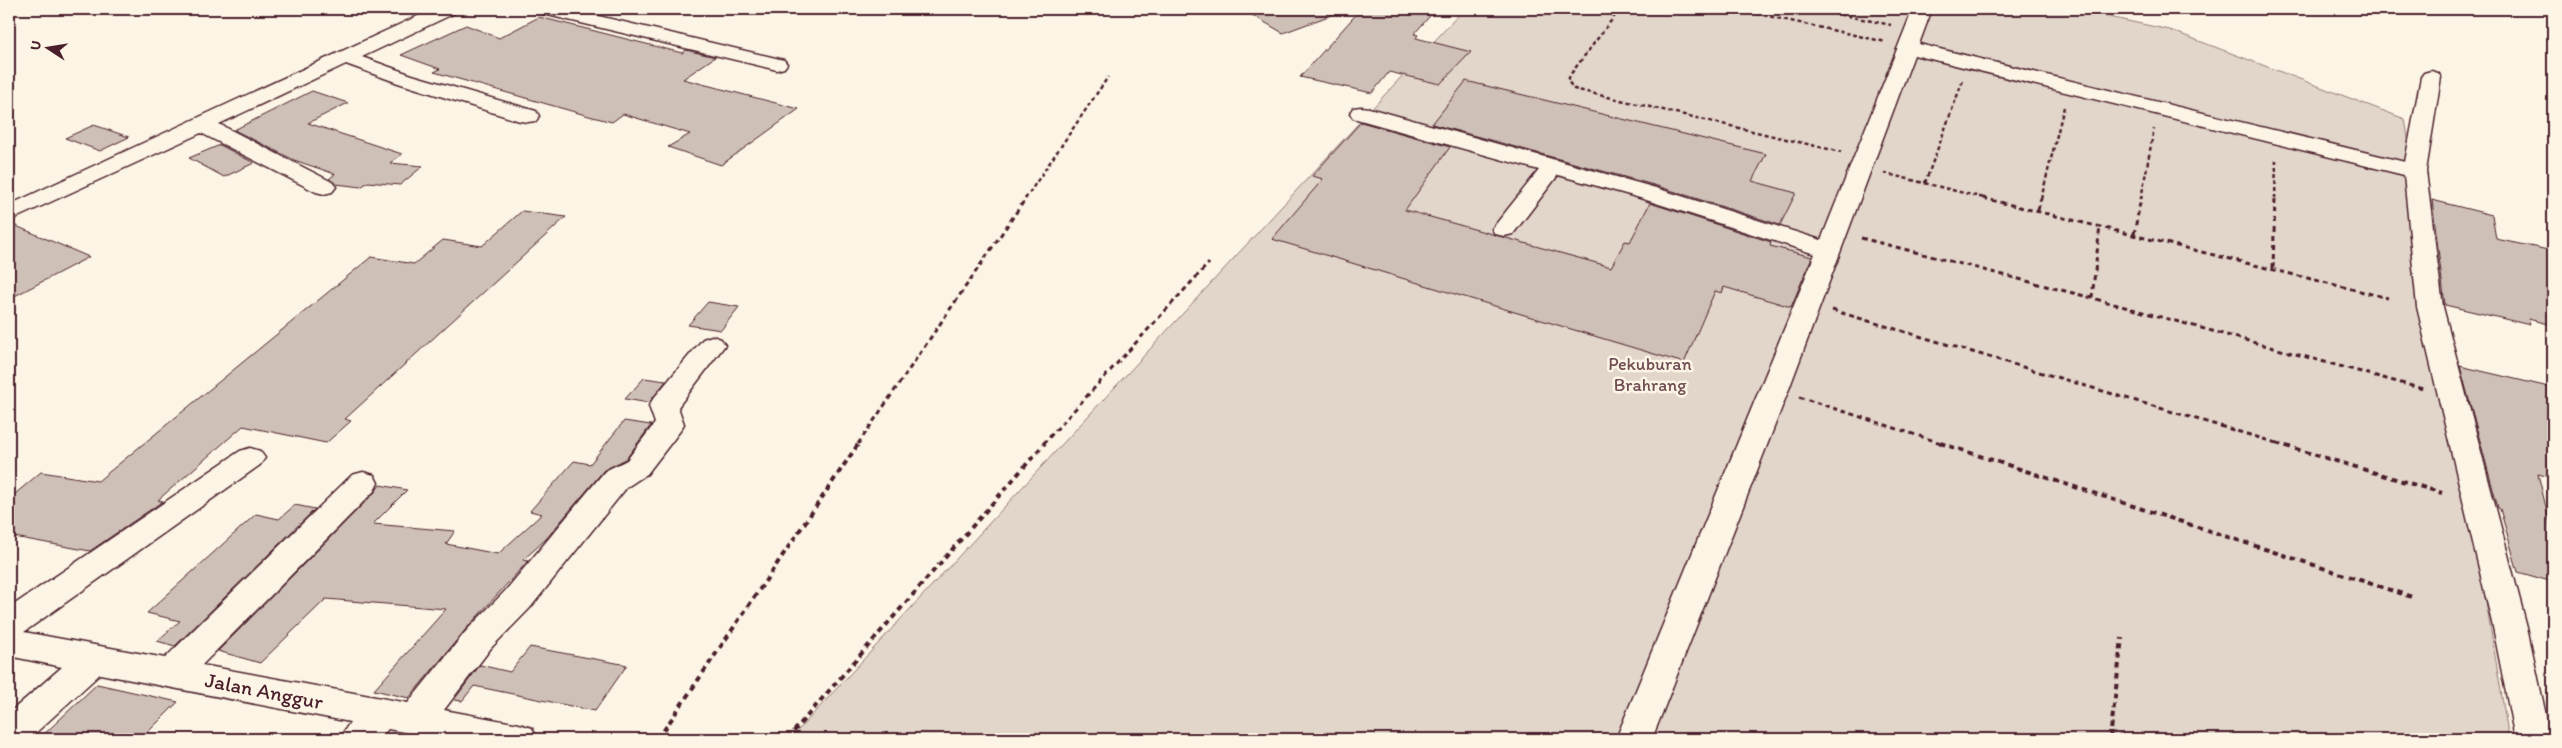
<svg xmlns="http://www.w3.org/2000/svg" width="2562" height="748" viewBox="0 0 2562 748" font-family="Itim,sans-serif">
<rect width="100%" height="100%" fill="#fcf5e5"/>
<filter id="ink" filterUnits="userSpaceOnUse"><feTurbulence type="fractalNoise" baseFrequency=".02" numOctaves="2"/><feDisplacementMap in="SourceGraphic" scale="10" xChannelSelector="R" yChannelSelector="G"/><feConvolveMatrix kernelMatrix="1 2 1 2 8 2 1 2 1" color-interpolation-filters="sRGB"/></filter>
<g filter="url(#ink)">
<path fill="#e2d5ca" stroke="#967a7a" d="M1464,9h607l99,21 235,89 104,620h-1719z"/>
<path fill="#cfc0b7" stroke="#4a1f2b" d="M1242,9h100v2l-59,22z
M1361,9h75l-22,25 4,1 -2,3 55,14 -31,32 -51,-12 -17,21 -72,-16z
M539,17l143,36 4,-3 29,7 -32,22 116,30 -78,56 -53,-18 22,-13 -67,-20 -11,8 -23,-6 -155,-44 6,-3 -39,-14 65,-30 33,13z
M1466,81l300,73 -14,27 44,12 -16,32 -123,-39 -225,-62z
M312,91l36,12 -40,20 94,31 -12,9 33,3 -23,19 -32,-3 -7,5 -25,-3 -7,-5 6,-5 -41,-14 -60,-30z
M1361,122l89,25 -45,63 206,57 14,-26 5,1 20,-39 121,39 -1,4 42,11 -21,50 -67,-20 -2,6 -7,-2 -31,72 -412,-124 51,-60 -11,-3z
M94,125l35,12 -29,14 -35,-13z
M220,145l34,18 -30,14 -35,-19z
M2432,200l60,15 4,24 57,12v74l-25,-6 2,6 -85,-20z
M522,211l44,6 -221,202 6,2 -25,22 -83,-17 -85,74 5,1 -73,50 -81,-15v-37l32,-27 57,9 273,-224 43,7 29,-24 39,6z
M9,223l80,34 -80,42z
M708,302l31,5 -18,23 -33,-5z
M2460,366l93,22v90l-15,-4 15,62v46l-35,-10 -18,-63 -2,-1z
M644,378l22,3 -17,22 -24,-4z
M624,421l27,4 -25,34 -22,11 -58,69 -23,21 5,1 -62,68 -57,69 -35,-8 72,-81 -120,-10 -66,64 -42,-12 157,-159 5,-7 27,5 -34,34 82,7 -9,13 52,10 44,-40 -12,-3 44,-50 16,3z
M295,505l20,4 -140,137 -18,-5 23,-20 -33,-8 109,-99 23,5z
M530,647l97,18 -32,46 -121,-25 -12,15 -8,-1 26,-35 30,7z
M97,684l81,18 -37,37h-19l-20,-4 -5,4h-58z"/>
<g fill="none" stroke-linecap="round" stroke-linejoin="round">
<defs>
<path id="minor" d="M433,9h25l-3,4 -93,44 50,18 124,36 3,5 -3,5 -8,1 -8,-1 -122,-38 -52,-19 -127,60 113,58 4,5 -4,5 -8,2 -8,-2 -115,-59 -192,88v-16z
M536,9h33l215,51 3,4 -3,4 -7,2 -238,-57z
M1913,9h19l-13,35 486,118 16,-85 3,-4 7,-2 7,2 3,4 -15,94 17,136 84,320 24,112h-36l-22,-112 -76,-320 -13,-132 -490,-120 -125,334 -137,350h-36l199,-485 -175,-56 -82,-23 -45,59 -9,2 -9,-2 -3,-5 47,-59 -186,-52 -3,-5 3,-5 8,-1 8,1 287,80 165,52z
M712,336l9,3 4,6 -47,62 6,17 -4,7 -33,43 -20,13 -97,121 -39,40 -47,62 75,14 13,4 5,11h-97l-52,-10 -9,10h-40l11,-17 -250,-48 -71,65h-20v-26l53,-46 -53,-11v-48l231,-157 10,-3 10,3 5,7 -5,7 -236,167 141,26 187,-183 11,-3 11,3 4,8 -4,8 -172,174 206,38 59,-73 39,-40 99,-119 22,-11 28,-37 -6,-17 4,-7 50,-60z"/>
</defs>
<use href="#minor" stroke="#4a1f2b" stroke-width="3"/>
<path stroke="#4a1f2b" stroke-width="2.5" stroke-dasharray="4 3" stroke-linecap="butt" d="M1620,9l-50,66 -2,6 6,8 267,63
M1736,9l150,33
M1813,9l78,16
M1884,173l104,26
M1925,183l38,-103
M1025,199l83,-122
M2041,199l23,-92
M2141,199l13,-70
M2275,199l1,-40"/>
<path stroke="#4a1f2b" stroke-width="3" stroke-dasharray="5 4" stroke-linecap="butt" d="M1983,198l405,100
M2038,210l3,-12
M2134,234l7,-36
M1861,238l231,60 331,91
M2273,268l2,-70
M2092,298l8,-72
M1832,310l448,134
M1799,397l145,47
M858,444l168,-246
M1043,444l166,-181"/>
<path stroke="#4a1f2b" stroke-width="4" stroke-dasharray="5.5 4.5" stroke-linecap="butt" d="M1940,443l475,155
M2276,443l166,50
M658,739l201,-296
M787,739l258,-296
M2110,739l12,-101"/>
<use href="#minor" fill="#fcf5e5" fill-rule="evenodd"/>
</g>
</g>
<g text-anchor="middle" stroke-width="5" stroke-linejoin="round" paint-order="stroke">
<g font-size="18" fill="#704c53" stroke="#fcf5e5">
<text x="1650" y="370">Pekuburan<tspan x="1650" dy="21">Brahrang</tspan></text>
</g>
<g font-size="21" fill="#4a1f2b" stroke="#fcf5e5">
<text transform="translate(264 691) rotate(11)" y="7">Jalan Anggur</text>
</g>
</g>
<rect width="2562" height="748" fill="none" stroke="#fcf5e5" stroke-width="30"/>
<rect x="15" y="15" width="2532" height="718" fill="none" stroke="#4a1f2b" stroke-width="2" filter="url(#ink)"/>
<g transform="translate(48 48) rotate(282)" stroke="#fcf5e5" stroke-width="4" paint-order="stroke">
<path d="M0-4L9 19L0 12L-9 19Z" fill="#4a1f2b"/>
<text y="-8" font-size="14" font-weight="bold" text-anchor="middle" fill="#4a1f2b">U</text>
</g>
</svg>
